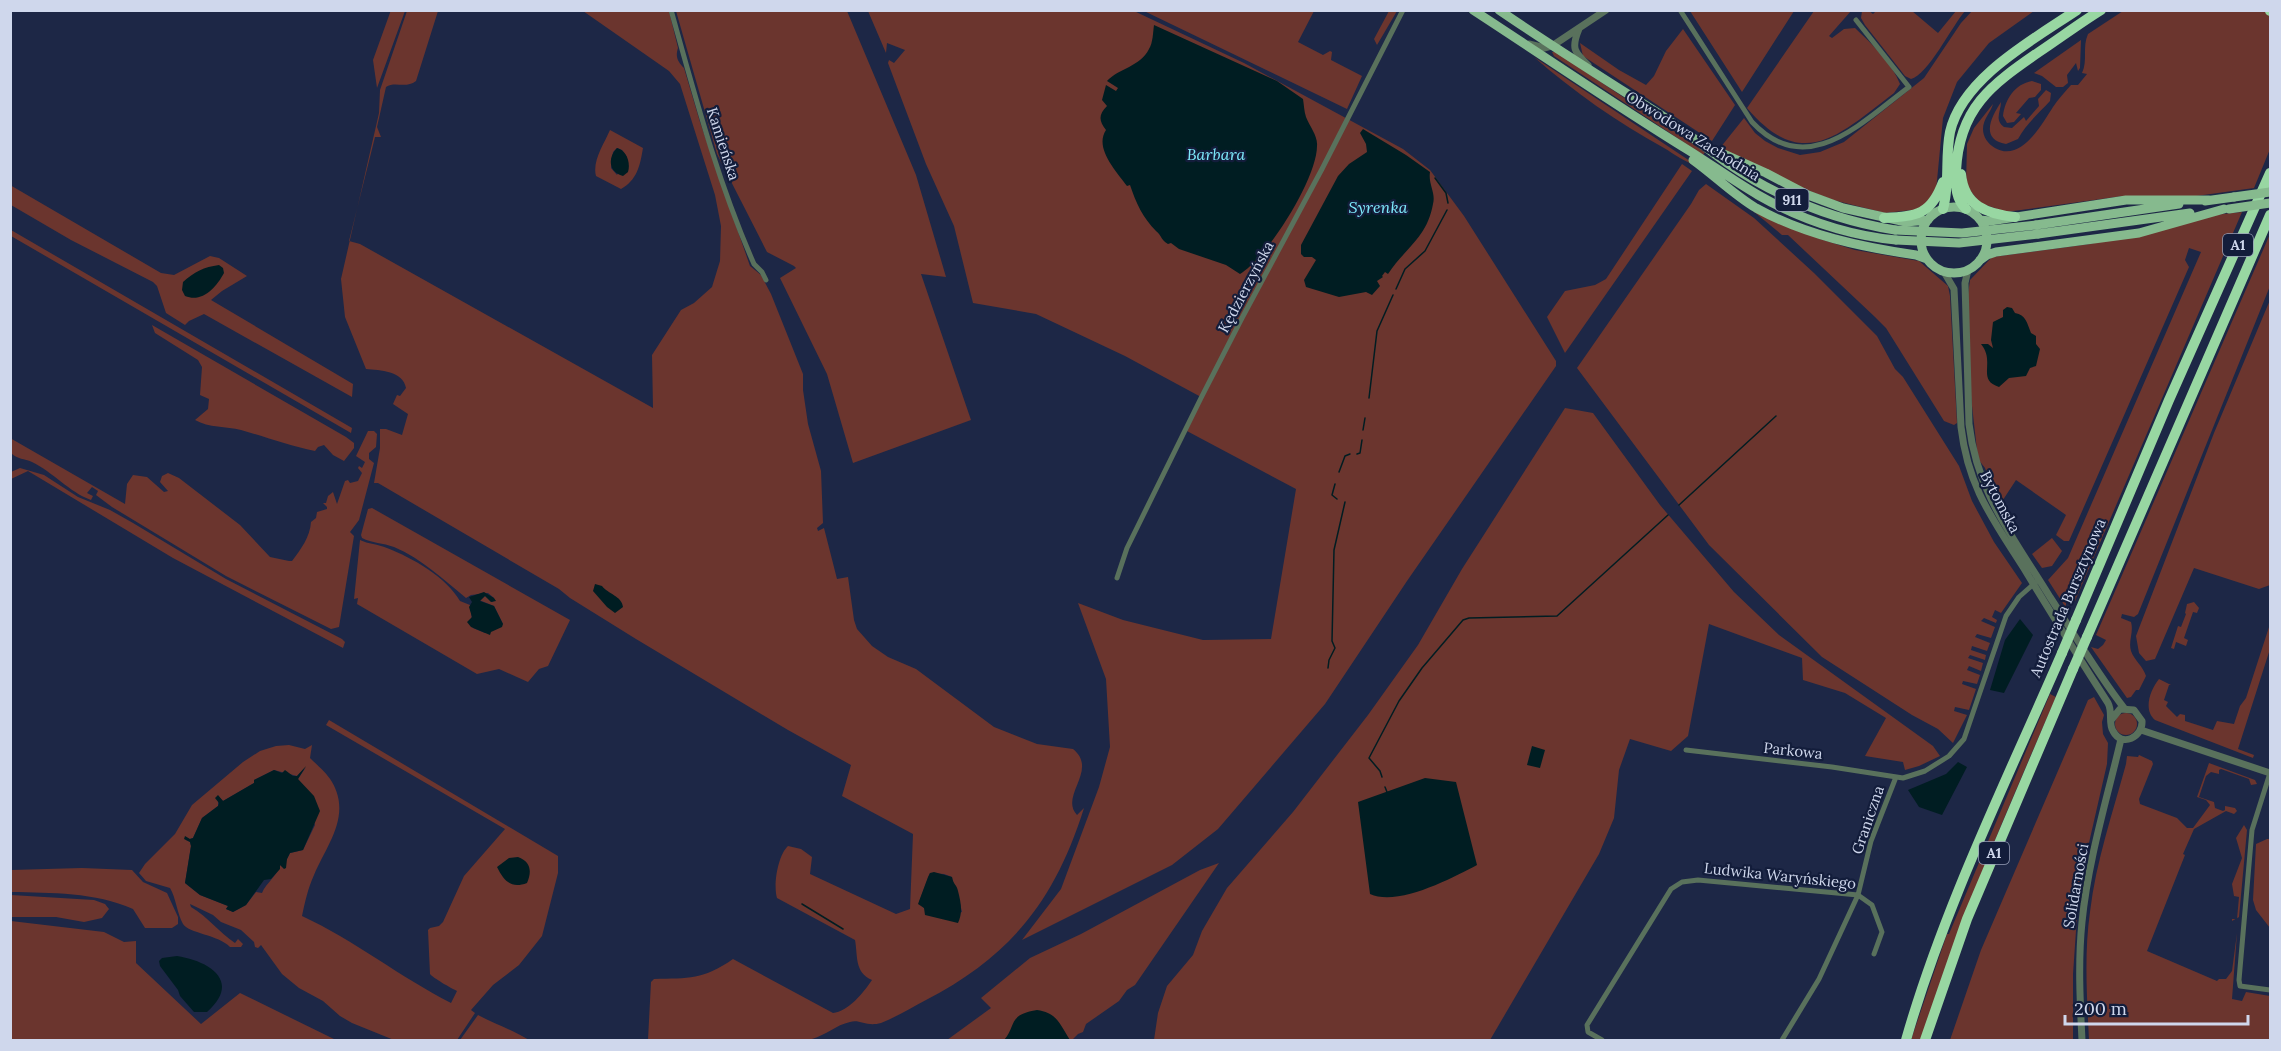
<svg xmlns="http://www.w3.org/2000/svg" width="2281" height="1051" viewBox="0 0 2281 1051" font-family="Lora,serif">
<rect width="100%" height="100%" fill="#1d2746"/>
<path fill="#6b352e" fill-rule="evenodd" d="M391,10l14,1 -28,77 -4,-28z
M2266,10l4,6v133l-16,39 -65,9 -66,-1 -117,16 -26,-9 -14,-18 1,-41 7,-16 19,-24c-2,8 -10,15 -10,25 0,8 5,15 12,19 26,15 47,-24 58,-41 5,-8 12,-15 18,-22h7l9,-11 -5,-1c6,-13 0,-26 6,-39l35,-23z
M407,11h31l-22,70c-10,8 -21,0 -30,6l-9,40 4,10h-6l-26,104 11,3 293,164 -1,-53 29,-45 13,-7 18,-16 8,-26 1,-35 -6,-31 -35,-111 -11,-13 -86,-60h86l9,37c-3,9 0,14 6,20l16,54 50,144 11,9 10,19 32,80v16l5,34 13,47 2,52 -6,5 1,3 6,-3 13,51 11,-2 6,43 3,9 15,17 16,11 28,12 78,58 43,17 36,5c26,21 -14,47 4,66l7,-7c-29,92 -72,147 -158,192 -15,8 -30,17 -45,23 -15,4 -21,-4 -31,-1 -14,3 -24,13 -38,17 -5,1 -12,1 -18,1h-146l3,-58 3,-3c35,-1 49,1 79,-20l100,54c15,-1 31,-21 39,-33 -18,-8 -14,-24 -17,-40l-78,-42c-4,-13 1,-43 11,-52l13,3 11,8 -2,17 86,40 14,-5 3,-75 -71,-38 9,-31 -63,-35 -152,-91 -66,-41 -11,-9 -181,-106h-4l6,-35v-19h6l16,6 6,-21 -15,-10 4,-9 3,1 6,-8c-3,-17 -26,-18 -40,-19l-21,-52 -4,-38 38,-166 1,-23zM930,873l14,1 8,3 1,6 3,4 6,25c-24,6 -26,11 -43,-10z
M676,11h171l69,164 30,102 -25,-3 50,146 -118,43 -26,-89 -47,-96 16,-10 -2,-2 -27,-14 -50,-98z
M868,11h266l110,52 159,86 27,21 34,46 92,145v5l-149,215 -82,123 -107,125 -46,36 -150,75 39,-51 38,-102 11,-40 -4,-68 -28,-76 45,17 80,20 68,-1 25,-150 -111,-59 16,-33 -76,-41 -89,-42 -63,-11 -19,-77 -28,-62 -38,-101 1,-3 5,3 11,-13 -18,-7 -1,10z
M1144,11h170l-16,31 25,13 7,-4 2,1 -1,8 31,16 -15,33z
M1389,11h8l-20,34 -3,-6z
M1690,11h104l-52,81z
M1814,11h37l-22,25 3,2 12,-9 11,-1c17,16 37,35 45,56l-6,9c-54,41 -91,81 -147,15z
M1862,11h7l4,3 3,-3h36l26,22 18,-22h9c-13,15 -37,64 -54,68l-6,-3 -40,-51 -4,-7z
M1972,11h62l-45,32 -32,39 -14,36 -7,73 -15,18 -36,4 -52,-13 -21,-8 -92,-44 24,-30 11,15 10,8 13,7 22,7 20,-3 24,-10 80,-64 37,-55z
M1683,29l52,76 -23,36 -129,-85 -3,-13 39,27 27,15 8,-9 12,-25z
M2081,40l-1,28 -2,3 -2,-8 -9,12 1,8 -5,4h-7l-14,-11 -8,-3z
M1552,52h4l149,100 -2,3 -149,-99z
M1534,57l162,108c-10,-2 -22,-11 -32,-17 -47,-26 -90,-56 -130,-91z
M2032,81l9,3v6l-6,7 -6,1 -13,15 5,1 -7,8 -7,1 -4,-7c2,-17 12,-32 29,-35z
M2046,90l5,3 -1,8c-12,13 -24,23 -32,38l-12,5c-27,-5 -14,-28 -5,-42 0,9 -7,18 3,25l8,1 12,-11 2,4 13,-15 -1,-7z
M610,130l33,18c-3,18 -6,32 -22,41l-25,-13c-4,-15 8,-32 14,-46zM617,148l5,2 5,7 -10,18 -6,-7 2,-16z
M1682,164l10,7 -127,182 -18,-36 18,-26 30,-6 11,-6z
M1706,184l48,34 60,55 63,63 18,33 8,8 56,89 13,35 22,41 28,41 -21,30 -6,-3 -3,7 5,3 -1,3 -12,-5 -3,3 14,6 -4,11 -14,-4 -2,3 15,6 -3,8 -15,-5 -1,4 15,5 -1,5 -15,-5 -2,3 15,5 -2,8 -12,-5 -2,4 13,5 -3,9 -14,-3 -1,3 14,5 -7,21 -14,-3 -1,4 13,4 -14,28 -15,-14 -26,-14 -90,-58 -113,-112 -132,-177 114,-164 8,-14z
M10,185l151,88 13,2 36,-19 9,2 28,18 -25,15 -11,9 142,84 -1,13 -148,-83 -15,7 -4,4 -19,-12 -9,-27 -4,-4 -82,-42 -60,-35z
M1742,202l78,37 35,11 64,11 29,25 2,10 7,127 -3,2 -10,-4 -58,-93 -11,-11 -87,-82h-6z
M2242,212l-167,389 -9,-4v11l-18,-28 20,-22 133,-306 -12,-4 -4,12 4,7 -120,274h-5l-8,-6 10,-20 -50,-35 -17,26 -14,-38 -7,-9 -8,-71 -2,-94 2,-14 22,-23 98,-13 124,-29z
M11,230l341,198 -1,5 -340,-197z
M2270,234v52l-132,328 -4,3 -12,-3 -1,4 10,4c3,10 -3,19 0,29 3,9 12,15 15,25l-7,14h-3l-5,7 -4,1 -36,-51 7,2 5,-4 3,-5 -10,-5z
M2270,300v285l-11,4 -65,-21 -39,91 -9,2 -7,-8 -3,-17 78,-203z
M152,325l194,112 8,6v5l-10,13 -11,-6 -9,-10 -6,2 -3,4c-26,-5 -49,-14 -74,-21 -15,-4 -32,-2 -46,-10l13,-11 1,-10 -9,-4 2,-28 -4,-7 -43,-27z
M1565,408l28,5 67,92 74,87 45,43 154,111 7,10 -21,10 -14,4 -2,-8 -38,-6 21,-38 -41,-25 -42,-13 -1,-22 -93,-34 -21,112 -17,15 -41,-12 -11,31 -5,48 -15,36 -109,186h-336l4,-27 9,-27 26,-31 9,-24 25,-43 66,-76 75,-97 50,-70 44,-76z
M368,431h6l3,3 -1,13 -7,6v6l5,4 -15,57 -9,12 4,4 -15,91 -8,2 -105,-53 -114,-69 -16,-12 2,-4 -6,-4 -5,6 6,3 -2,4c-22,-8 -38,-28 -59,-38 -8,-4 -14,-2 -21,-9l-1,-15 115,66 2,-20 6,-9 14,2 17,15 4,-1 -8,-9 2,-6 6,-3 11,5 61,47 30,32 19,4h3c9,-12 18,-24 19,-39l5,-4 1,-6 10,-3v-2l-4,-4h3l2,-7 5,-4 4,12 8,-23 3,-1 2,3 8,-2 4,-8 -4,-5 1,-2 3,2 3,-6 -9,-6z
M20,468l24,7 34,22 32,13 23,13 93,56 116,60 3,3 -2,6 -170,-90 -145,-87 -17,8v-7z
M372,508l198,112 -22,46 -9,3 -11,13 -29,-13 -22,5 -120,-70 1,-6 -4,1 6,-59c8,4 18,4 27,8 26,10 59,29 73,53l10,4 3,23 12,5 18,-9 -9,-18 -15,-6 6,-4 8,6 1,-4 -6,-5 -17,2 -5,3c-23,-19 -44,-39 -72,-51 -11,-4 -22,-4 -32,-9l-1,-3 7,-26z
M2052,538l10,13 -10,15 -10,2 -10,-14z
M2194,602l5,6 -2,5 -4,-1 -9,26 4,2 -2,6 -10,-4 -2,7 -3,-1 7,-22 3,1 5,-13 -1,-1 2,-9z
M2270,624v25l-32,100 16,6 -1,3 -98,-38c-12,-10 -5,-30 4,-41l12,6h-2l-5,15 4,2 -2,4 11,11 3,-3 5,1v6l28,9 4,-9 17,3 6,-18 6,-8z
M2050,694l6,3c-49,113 -98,226 -135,343h-10l36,-106h2z
M2094,697l10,18 -2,7 1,12 5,9 -1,21 -24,105 -6,47 -4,58v66h-123l31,-90 95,-221 12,-29z
M2115 724a11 11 0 1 1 22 0a11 11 0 1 1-22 0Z
M329,720l229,136v17l-16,63 -23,29 -26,20 -22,25 4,3 -18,27h-63l-42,-17 -12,-7 -17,-15 -24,-13 -17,-14 -21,-29 -3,3 -3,-1 -1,-5 -13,-12 -20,-8 -8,-7 -23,-11 1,3c17,10 28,25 44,36l3,-4 5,5 -2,3h-11c-11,-12 -42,-14 -47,-23 -6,-11 -7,-26 -13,-36l-24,-7 -7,-8 6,-9 30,-30 17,-29 51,-43 17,-11 16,-5 13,-1 16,4 7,-4 -2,13c7,7 17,15 22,24 20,34 -6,64 -18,93 -6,13 -9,27 -12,41 52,24 98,61 149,87l6,-12c-6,-3 -24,-13 -27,-17l-2,-44 2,-2 9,-2 4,-4 21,-46 41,-47 -179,-104zM306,767l-8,12 17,46 -12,25 -13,3 -7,14 -3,-2c-2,10 -14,18 -18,28l-6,-1 -10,13 -13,7 -7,-3 2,-3 -28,-11 -15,-12 6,-37 -1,-4 -4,-2 7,-2 9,-20 16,-12v-10l5,5 31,-18v-3l20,-10 23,6z
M2139,755l13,6 1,3 -14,35 1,5 37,14 10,10h6l17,-23 -4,-5 -9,-3 12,-34 46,17 2,4 -6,1 -2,-6 -28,-10 -2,1v4l-8,-2 -5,4 -7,21 15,5 1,6 8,3 2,-1v-4l10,2 2,3 -3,3 -8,-3 -32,18 -11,25 2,1 -38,96 70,30 2,-2h7l6,-8 5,-38 -5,66 10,2 4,-9 24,4v44h-181c-2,-42 -5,-86 1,-128 6,-51 23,-100 36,-148l1,-8 11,1z
M2244,825l3,5 -8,87 -7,4v-2h5l2,-22 -5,-1 -2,-12 10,-26 -6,-20z
M2267,839h3v89l-14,-18 -3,-10 3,-56z
M1219,863l-84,122 -8,5 -8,11 -33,23 -3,8 -5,2 -6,6h-125l44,-32 -10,-10 49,-40 51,-24 119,-64z
M82,868l50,2 11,12 24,11 11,24v7l-6,4h-27l-12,-19c-38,-17 -82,-16 -122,-17v-22z
M11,895l83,5 11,4 4,5 -7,9 -18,4 -28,-5h-45z
M11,921l93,11 20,10 12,-1v22l65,61 39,-31 96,47h-325z
M478,1015c17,9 35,15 51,25h-69z"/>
<path fill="#001d22" d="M1154,25l123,56 26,18c1,6 1,12 3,18 4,10 12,19 11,29 0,33 -50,112 -77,128l-14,-9 -47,-16 -8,-6 -3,1c-7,-4 -6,-8 -12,-13 -13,-13 -20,-28 -26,-46l-3,1c-11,-15 -33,-38 -21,-56 -7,-9 -8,-15 1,-24l-5,-6 4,-15 10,6 2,-3 -11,-7c12,-13 33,-14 42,-32 4,-6 4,-17 5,-24z
M1363,129l43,26 24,17c-2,12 6,21 3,32 -6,34 -28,44 -45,70l-3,-2 -3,4 1,1 -6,4 3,5 -8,9 -6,-3 -27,5 -33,-10 -2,-7 12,-20 -4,-3h-8l-3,-3v-9l37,-69 11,-12 18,-12 -1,-8 -6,-11z
M617,148c9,2 14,14 11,24l-5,4c-14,-3 -16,-18 -6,-28z
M219,265l4,3 1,5c-8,15 -22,30 -39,23l-3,-6 1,-8c11,-10 21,-15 36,-17z
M2007,307l5,1 3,5c11,2 12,10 16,20l5,3v8l4,5 -4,17 -6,2 -4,8 -17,2 -10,9c-23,-7 -3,-25 -18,-43h7l5,4 -2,-8 2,-18 10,-5v-7z
M595,584l7,2c6,8 20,10 21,21l-8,6 -8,-6 -14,-16z
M484,592l10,6 2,3 -5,1 -6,-6 -5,5 14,5 9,18 -1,3 -11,5 -1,3 -19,-8 -4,-5 5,-5 -3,-10 3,-5 -3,-5z
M2020,619l13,16 -29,58 -14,-3 15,-50z
M1532,746l13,4 -5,18 -13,-3z
M1958,762l9,5 -25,48 -23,-8 -11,-17 38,-16z
M306,766l-8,13 16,17 6,15 -17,39 -13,3 -3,6 -1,9 -2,1 -4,-4v4l-9,10 -7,1 -18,25 -13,7 -7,-3 2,-3 -28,-11 -15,-12 6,-37 -1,-4 -6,-3 1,-3 5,3 3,-1 9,-20 16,-12 1,-3 -4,-5 3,-3 5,6 31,-18v-3l20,-10 8,3 3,-3 8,6h4z
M1425,778l31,4 21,83c-25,13 -79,42 -107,29l-12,-92z
M518,857c13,5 14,14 9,26 -16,6 -23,-2 -30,-16l12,-9z
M934,872l18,5c1,7 5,8 6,14 3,12 5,21 0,32l-33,-8 -1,-7 -6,-4 10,-27 2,-4z
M177,956c32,5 65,25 30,56h-13l-14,-16 -2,-6 -18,-24 -1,-5 3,-3z
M1037,1010c21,3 23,15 33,30h-66c13,-15 3,-25 33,-30z"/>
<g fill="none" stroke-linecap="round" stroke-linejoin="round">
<path stroke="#001d22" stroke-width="1.5" d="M1435,178l11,15 2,10
M1396,289l9,-20 20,-18 22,-41
M1369,398l8,-67 16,-36
M1363,430l2,-12
M1357,454l3,-1 2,-13
M1339,472l6,-16 5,-2
M1335,484l-3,11 5,4
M1679,505l97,-89
M1328,668l1,-8 6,-12 -3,-7 2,-91 11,-48
M1382,777l-2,-6 -11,-13 30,-57 23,-33 41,-48 6,-2 88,-2 111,-101
M1385,787l2,5
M802,904l41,25"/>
<path stroke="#59715c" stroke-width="5" d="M671,10c24,86 47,173 83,254l8,8 4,8
M1680,10l72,112c55,59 110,0 157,-35l-53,-67
M1117,578l10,-30 74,-150 41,-80 80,-149 81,-159
M1686,750l146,17 71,11 22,-7 24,-15 15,-17 42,-123 13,-19 17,-15
M2270,773l-18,57 -13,150 1,6 30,4
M1602,1040l-14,-8 -1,-7 84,-136 11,-7 16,-2 160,15 14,10 10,27 -8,22
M1782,1040l37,-61 39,-84 13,-54 25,-64"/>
<path stroke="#59715c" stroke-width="7" d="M1579,29c-8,19 -5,23 9,36
M1529,44l16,4 7,-2 54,-36
M1968,270l-3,13 4,141c8,70 45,114 81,173 24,37 47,76 74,111
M1944,272l10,17 7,138c7,60 31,91 62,140 28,46 56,91 85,136 5,9 0,20 5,28 9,17 30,6 29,-10l-8,-11 -14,-1 -8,10
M2141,730l129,43
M2082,1040c-2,-39 -4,-79 0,-118 6,-62 25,-123 39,-183"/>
<path stroke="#86ba8e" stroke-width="9" d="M1473,10c72,47 142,95 215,140 24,15 46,31 70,45 42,24 89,40 138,45
M1499,10c54,37 110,72 165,107 22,15 42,31 63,46 51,35 107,57 168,67
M1724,154l42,19 42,22 35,13 63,14 22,-2
M1693,160c21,15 41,35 63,48 49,27 105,39 160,47l11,4
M2205,201l29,-4
M1921 240a33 33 0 1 1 66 0a33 33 0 1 1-66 0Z
M1980,220l10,1 136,-21h83
M2036,225l143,-21
M2038,234l152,-21
M1980,260l7,-5 9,-3 143,-19 85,-24"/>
<path stroke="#98d7a2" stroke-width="10" d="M2270,10v1
M1961,174c3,32 26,40 54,43
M1943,209c7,-25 2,-52 7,-77 12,-54 84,-93 127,-122
M1966,209c-11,-11 -10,-23 -10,-38 3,-63 35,-86 83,-119 21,-14 41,-29 62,-42
M1884,218c33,-2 47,-3 59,-36
M2076,620l93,-220 101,-227
M2087,637l183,-422
M1906,1040c38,-133 101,-260 156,-387
M1925,1040l42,-121 106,-250"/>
<path stroke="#86ba8e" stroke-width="9" d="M2234,197l36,-5
M2229,209l41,-6
M1895,230l67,3 74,-8
M1896,240l63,3 79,-9"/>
<path stroke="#98d7a2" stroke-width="10" d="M2062,653l14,-33
M2073,669l14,-32"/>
</g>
<g text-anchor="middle" stroke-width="4.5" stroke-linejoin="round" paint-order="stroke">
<g fill="#131d3b" stroke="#979fb7" stroke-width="1.5">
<rect x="1775.5" y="189" width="33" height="22" rx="4.5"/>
<rect x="2223" y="234" width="30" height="22" rx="4.5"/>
<rect x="1979" y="842" width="30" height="22" rx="4.5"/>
</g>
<g font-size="14" font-weight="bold" fill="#cfd7ec">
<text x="1792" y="205">911</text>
<text x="2238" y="250">A1</text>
<text x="1994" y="858">A1</text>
</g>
<g font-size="15" fill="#cfd7ec" stroke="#131d3b">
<text transform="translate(1693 136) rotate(32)" y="5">Obwodowa Zachodnia</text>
<text transform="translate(723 144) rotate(72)" y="5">Kamieńska</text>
<text transform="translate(1246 287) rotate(-62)" y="5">Kędzierzyńska</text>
<text transform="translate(2000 502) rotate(62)" y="5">Bytomska</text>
<text transform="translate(2068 598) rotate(-67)" y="5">Autostrada Bursztynowa</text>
<text transform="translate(1793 751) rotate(6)" y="5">Parkowa</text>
<text transform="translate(1868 820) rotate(-71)" y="5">Graniczna</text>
<text transform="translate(1780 876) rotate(6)" y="5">Ludwika Waryńskiego</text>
<text transform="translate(2076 886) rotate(-80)" y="5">Solidarności</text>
</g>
<g font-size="16" font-style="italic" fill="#7eeafc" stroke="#131d3b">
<text x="1216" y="160">Barbara</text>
<text x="1378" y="213">Syrenka</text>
</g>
</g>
<rect width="2281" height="1051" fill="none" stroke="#cfd7ec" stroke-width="24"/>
<path d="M2065 1015v9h183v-9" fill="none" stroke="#cfd7ec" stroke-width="3"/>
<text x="2074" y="1015" font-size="18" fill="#cfd7ec" stroke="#131d3b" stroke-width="4.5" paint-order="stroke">200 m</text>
</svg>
